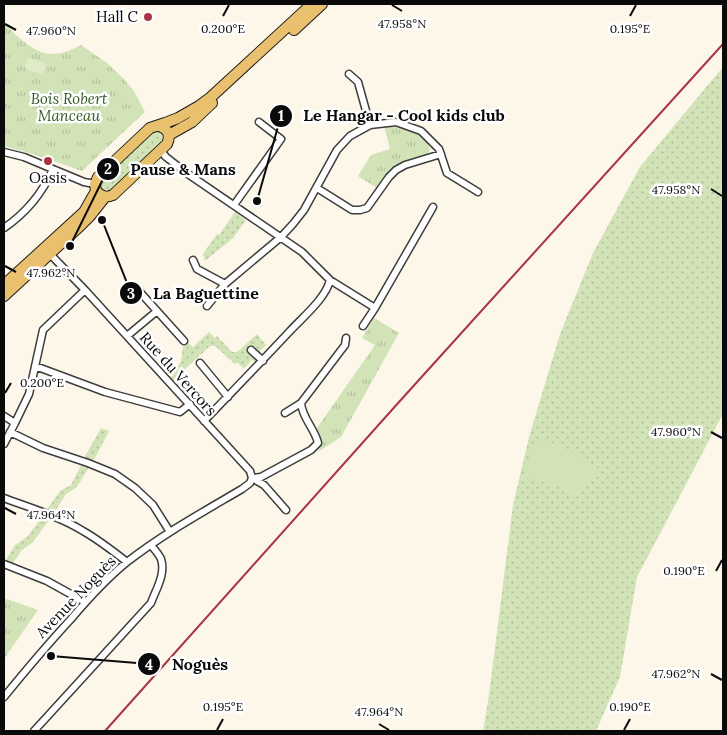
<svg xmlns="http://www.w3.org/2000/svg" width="727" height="735" viewBox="0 0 727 735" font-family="Lora,serif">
<defs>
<pattern id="grass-dots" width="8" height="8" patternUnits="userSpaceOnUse" patternTransform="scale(1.25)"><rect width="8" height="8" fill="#d2e3b8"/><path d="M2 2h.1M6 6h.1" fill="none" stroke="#b3c19d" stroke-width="1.8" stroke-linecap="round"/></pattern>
<pattern id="park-tufts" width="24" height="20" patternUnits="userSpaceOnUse" patternTransform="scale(1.25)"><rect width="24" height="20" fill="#d2e3b8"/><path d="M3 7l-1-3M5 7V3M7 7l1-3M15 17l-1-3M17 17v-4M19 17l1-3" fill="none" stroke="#b3c19d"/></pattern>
</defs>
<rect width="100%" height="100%" fill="#fdf7ea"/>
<path fill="url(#grass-dots)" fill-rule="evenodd" d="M723,67v347l-86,163 -17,100 -24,54h-113l6,-36 24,-190 16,-68 31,-103 33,-81 47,-86 67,-81zM600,469l-25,28 -14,-11z
M155,130c6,2 8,6 7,12l-49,50 -7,1 -6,-3 -1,-7 51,-52z
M235,212l11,8 -13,18 -28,23 -2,-7 14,-20 2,1z
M209,332l6,6 2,-2 15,16h5l20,-18 9,11 -6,6 2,4 -6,8 -4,-3 -8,9 -6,-6 -3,1 -20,-18h-5l-37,34 -4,-5 12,-13 2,-16 3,-5 7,6z
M101,428l8,3 -16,31 -9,-4z
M81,465l8,2 -12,20 -11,7 -12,19 -8,-2 14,-20 11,-6z
M42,517l7,3 -16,22 -11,8 -10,14 -7,-2 10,-17 12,-8z"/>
<path fill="url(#park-tufts)" d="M4,22c5,7 12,13 19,19 21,17 35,16 58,4l26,18 16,15 11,13 11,21 -63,59 -49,-17 -29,-8z
M384,126c17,0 40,5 46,23l-2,5c-26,9 -35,11 -51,34l-19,-12 13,-21 19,-6z
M374,318l25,15 -58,104 -23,15c5,-11 4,-13 -1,-24l58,-83 -13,-7z
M4,598l34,12 -34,49z"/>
<path fill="#d2e3b8" d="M543,439l40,18 17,13 -25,27 -14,-11 -38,-9 9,-25z"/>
<path fill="#e2ebc9" d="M29,58l15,5 2,3 -3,6 -2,2 -15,-5 -1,-2 2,-8z"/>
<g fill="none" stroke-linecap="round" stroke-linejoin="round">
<defs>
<path id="minor" d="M349,74l9,8 12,43
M161,151l5,6 22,17 114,78 28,28 45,28 58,-101
M4,152l20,5 60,25 11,2
M317,188l35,22h8l7,-2 22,-31 7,-7 9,-5 36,-11
M234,205l47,-66 -22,-17
M4,228c22,-15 38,-34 49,-59
M47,251l38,39 165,181 2,7 12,7 22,25
M193,260l4,9 28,15 56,-47 12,-13 11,-14 33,-60 13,-14 20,-11 26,-3 25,9 18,18 8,24 31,19
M126,290l13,1 45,50
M207,306l18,-22
M363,326l12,-18
M127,336l30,-25
M251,350l12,11
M200,363l28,34
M35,366l70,26 75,20 10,-8
M285,413l16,-10
M4,416l11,7
M204,421c29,-30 58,-60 86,-90 13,-14 36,-33 40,-51
M10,432l33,16 45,15 27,11 20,14 18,17 17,27
M4,444l11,-21 14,-29 14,-64 42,-40
M252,478l9,-1 50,-27 7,-7c-3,-14 -16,-25 -17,-40l44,-58 1,-7
M4,498c26,10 55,18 79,33 16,9 30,20 44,31
M4,564l43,17 38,21
M4,697c22,-27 44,-53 67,-78 17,-20 35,-40 56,-57 36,-28 76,-50 115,-73l8,-6 2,-5
M34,731l117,-128c5,-14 15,-29 10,-44 -2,-5 -7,-10 -10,-14"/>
<path id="primary" d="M294,30l28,-26
M159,126c9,3 12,9 8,18l-54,51c-7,3 -11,2 -17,-4l-1,-7 3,-7 52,-49 15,-5 13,-5 21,-12 12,-9 101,-93
M169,135l23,-13 20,-19
M4,285l80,-73 12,-21
M4,296l77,-71 9,-9 15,-19"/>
</defs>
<use href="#minor" stroke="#3d3d3d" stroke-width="9"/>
<use href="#primary" stroke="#1b1b1b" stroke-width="12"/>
<use href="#minor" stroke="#fff" stroke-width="6"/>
<use href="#primary" stroke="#e9c06d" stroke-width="10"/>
<path stroke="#aa3343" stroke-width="2" d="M105,731l294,-329 324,-358"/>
</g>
<path fill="none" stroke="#0a0a0a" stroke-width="2" d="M392,5l10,6M223,16l6,-11M630,16l6,-11M5,24l11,6M711,189l11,7M5,266l11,6M5,393l6,-10M711,432l11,6M5,508l11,6M716,571l6,-11M711,674l11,6M379,724l10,6M217,730l6,-11M624,730l6,-11"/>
<g fill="#aa3343" stroke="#fff" stroke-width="2">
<circle cx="148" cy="17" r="5"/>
<circle cx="48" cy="161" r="5"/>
</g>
<g text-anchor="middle" stroke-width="5" stroke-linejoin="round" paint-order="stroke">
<g font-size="15" fill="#0a0a0a" stroke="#fff" text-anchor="end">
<text x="138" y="22">Hall C</text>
<text x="48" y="183" text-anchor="middle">Oasis</text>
</g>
<g font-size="15" font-style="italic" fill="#335a23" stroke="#fff">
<text x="69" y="104">Bois Robert<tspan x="69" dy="17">Manceau</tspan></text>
</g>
<g font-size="15" fill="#0a0a0a" stroke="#fff">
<text transform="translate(178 374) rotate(48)" y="5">Rue du Vercors</text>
<text transform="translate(76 597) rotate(-46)" y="5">Avenue Noguès</text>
</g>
</g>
<g font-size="12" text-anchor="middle" fill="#0a0a0a" stroke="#fff" stroke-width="5" stroke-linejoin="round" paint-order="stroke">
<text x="402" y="28">47.958°N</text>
<text x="223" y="33">0.200°E</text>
<text x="630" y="33">0.195°E</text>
<text x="51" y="35">47.960°N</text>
<text x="676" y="194">47.958°N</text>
<text x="51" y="277">47.962°N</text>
<text x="42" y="387">0.200°E</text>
<text x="676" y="436">47.960°N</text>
<text x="51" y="519">47.964°N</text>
<text x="684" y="575">0.190°E</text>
<text x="676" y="678">47.962°N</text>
<text x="223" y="711">0.195°E</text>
<text x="630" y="711">0.190°E</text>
<text x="379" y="716">47.964°N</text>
</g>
<path fill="none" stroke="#0a0a0a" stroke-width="2" d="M257 201L281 116M70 246L108 169M102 220L131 293M51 656L149 664"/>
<g fill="#0a0a0a" stroke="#fff" stroke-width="2">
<circle cx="257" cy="201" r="5"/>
<circle cx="70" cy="246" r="5"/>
<circle cx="102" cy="220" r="5"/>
<circle cx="51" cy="656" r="5"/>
<circle cx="281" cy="116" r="12"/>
<circle cx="108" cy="169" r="12"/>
<circle cx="131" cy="293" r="12"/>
<circle cx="149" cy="664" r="12"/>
</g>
<g font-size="15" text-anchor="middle" font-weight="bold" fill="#fff">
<text x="281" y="121">1</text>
<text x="108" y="174">2</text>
<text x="131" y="299">3</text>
<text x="149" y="670">4</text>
</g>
<g font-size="16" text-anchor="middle" font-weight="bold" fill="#0a0a0a" stroke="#fff" stroke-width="5" stroke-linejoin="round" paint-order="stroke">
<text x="404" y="121">Le Hangar - Cool kids club</text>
<text x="183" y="175">Pause &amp; Mans</text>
<text x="206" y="299">La Baguettine</text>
<text x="200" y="670">Noguès</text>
</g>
<rect width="727" height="735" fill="none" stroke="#0a0a0a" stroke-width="10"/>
</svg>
